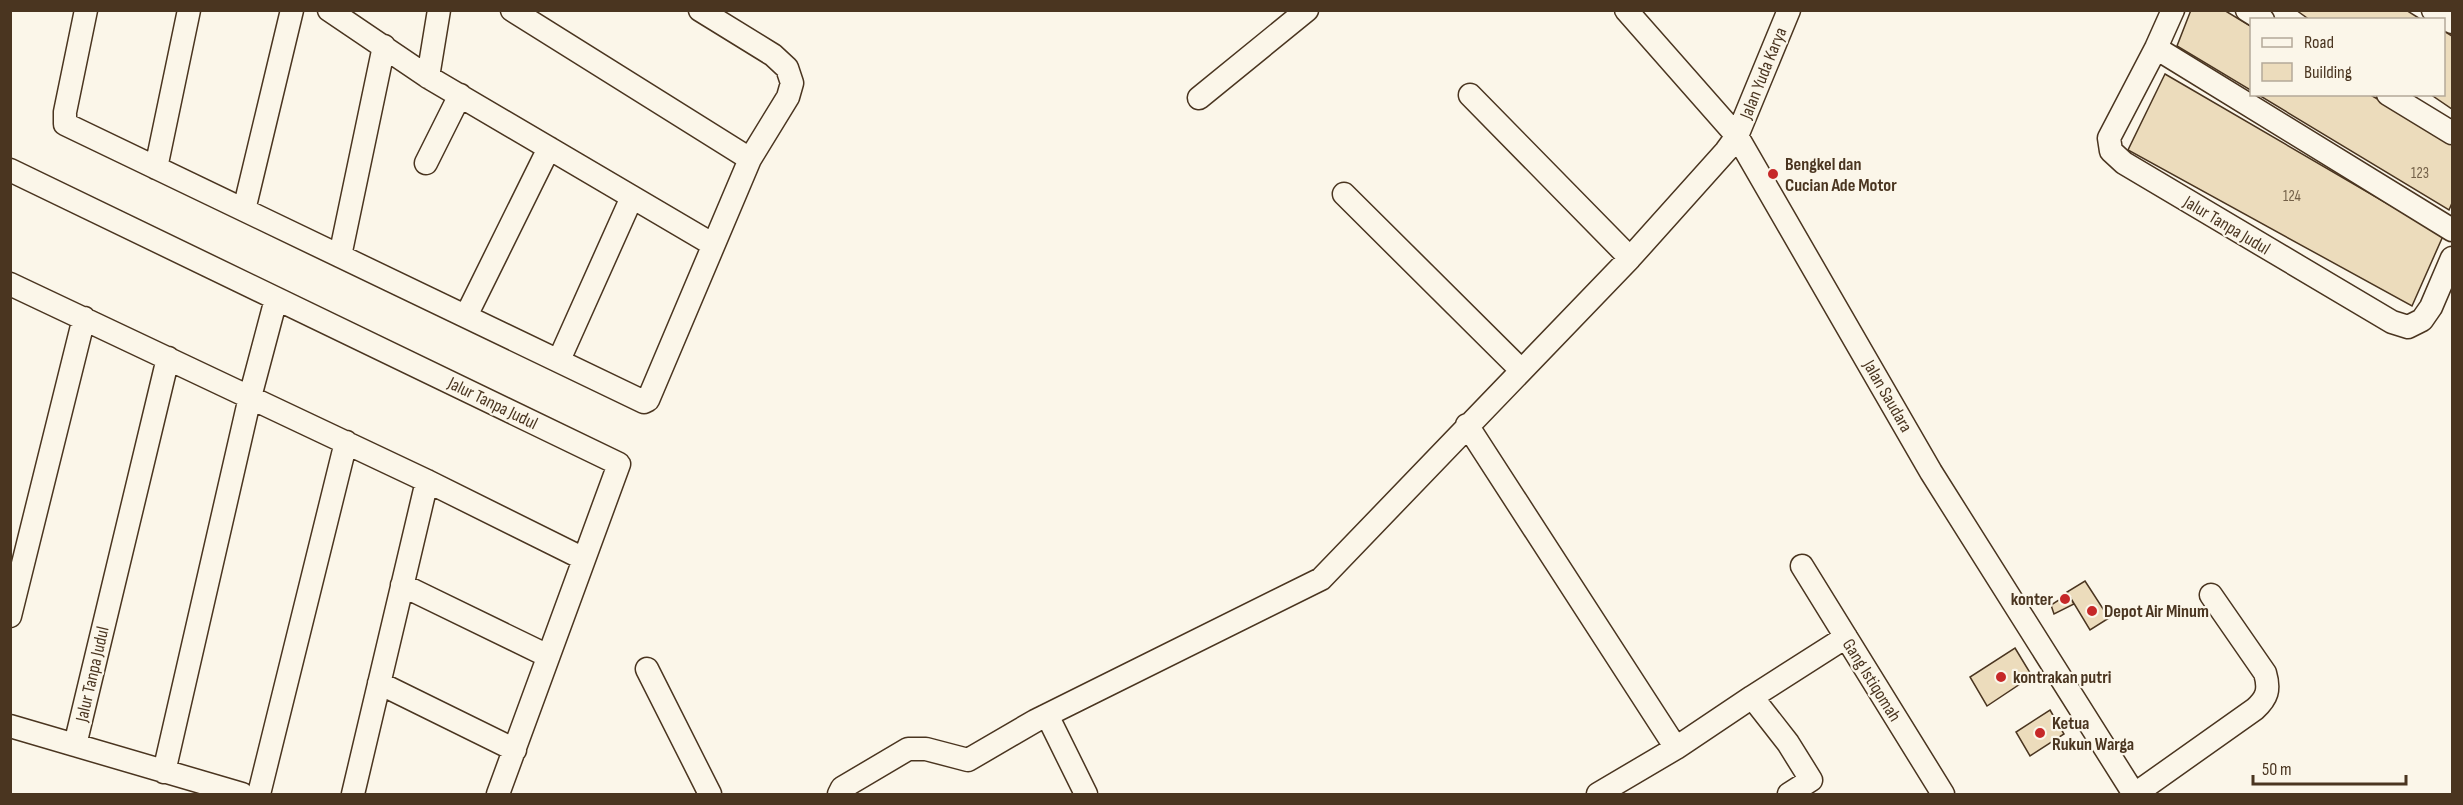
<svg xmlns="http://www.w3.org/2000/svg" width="2463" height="805" viewBox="0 0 2463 805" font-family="'Sofia Sans Condensed',sans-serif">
<rect width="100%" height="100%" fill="#fbf6e9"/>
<path fill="#ecdcbc" stroke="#4a3520" stroke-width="1.5" d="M2191,10h33l28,17v64l-75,-45z
M2296,10h110l16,10h-112z
M2444,31l8,5v73l-22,-15h14z
M2165,74l278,162 -31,70 -284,-156z
M2257,94h112l83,49v60l-3,7z
M2085,581l24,37 -19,12 -23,-38z
M2068,594l6,10 -20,10 -3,-9z
M2015,648l17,28 -45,30 -17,-29z
M2050,710l14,24 -34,22 -14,-24z"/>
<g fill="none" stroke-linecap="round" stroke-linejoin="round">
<defs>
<path id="minor" d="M86,10l-21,102v12l579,278 4,-2 102,-241 38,-62 4,-14 -5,-15 -14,-13 -73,-45
M329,10l99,67 284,167
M512,10l238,149
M1626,10l111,126 194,336 203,322
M2173,10l-17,38 -47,90 2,13 13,12 268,159 16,5 14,-7 9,-13 21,-49
M2247,10l16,10
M2433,10l19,12
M2156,48l296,182
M428,77l11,-67
M2388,94l64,39
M1470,95l160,163
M1199,98l108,-88
M426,163l34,-68
M156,168l33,-158
M10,170l609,294 -121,330
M1344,194l177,176
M244,210l48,-200
M340,256l44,-210
M10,284l417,197 155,77
M466,316l83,-168
M559,360l73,-163
M1467,425l209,323
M1802,566l141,228
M402,585l146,71
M10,616l74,-298
M647,669l63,125
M379,683l136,67
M1752,697l94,-60
M1047,715l39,79
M10,726l232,68
M75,745l93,-387
M164,772l86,-375 26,-98
M259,794l87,-352
M353,794l74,-313
M839,794l3,-6 66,-39h18l42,11 67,-39 286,-142 309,-321 96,-107 11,-15 52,-126
M1598,794l78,-46 76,-51 36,46 23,37 -22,14
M2135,794l120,-85c12,-11 15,-19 10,-36l-54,-78"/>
</defs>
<use href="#minor" stroke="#4a3520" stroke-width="25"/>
<use href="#minor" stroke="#fbf6e9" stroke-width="22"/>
</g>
<g fill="#c62828" stroke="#fbf6e9" stroke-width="2">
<circle cx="1773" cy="174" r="6"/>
<circle cx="2065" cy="599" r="6"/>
<circle cx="2092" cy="611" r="6"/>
<circle cx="2001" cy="677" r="6"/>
<circle cx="2040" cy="733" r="6"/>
</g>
<g text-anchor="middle" stroke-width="4.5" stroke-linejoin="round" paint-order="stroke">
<g font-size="15" fill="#725f47">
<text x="2420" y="178">123</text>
<text x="2292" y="201">124</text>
</g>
<g font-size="18" fill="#4a3520" stroke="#fbf6e9">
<text transform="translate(1763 73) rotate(-68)" y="6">Jalan Yuda Karya</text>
<text transform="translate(2227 225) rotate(31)" y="6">Jalur Tanpa Judul</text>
<text transform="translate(1888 396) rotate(60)" y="6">Jalan Saudara</text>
<text transform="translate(493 403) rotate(26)" y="6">Jalur Tanpa Judul</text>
<text transform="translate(92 674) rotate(-77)" y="6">Jalur Tanpa Judul</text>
<text transform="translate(1872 680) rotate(58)" y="6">Gang Istiqomah</text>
</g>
<g font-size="18" font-weight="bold" fill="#4a3520" stroke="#fbf6e9" text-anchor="start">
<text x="1785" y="170">Bengkel dan<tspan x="1785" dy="21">Cucian Ade Motor</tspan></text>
<text x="2053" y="605" text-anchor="end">konter</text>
<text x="2104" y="617">Depot Air Minum</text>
<text x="2013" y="683">kontrakan putri</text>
<text x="2052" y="729">Ketua<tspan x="2052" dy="21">Rukun Warga</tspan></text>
</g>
</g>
<rect width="2463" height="805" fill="none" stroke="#4a3520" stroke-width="24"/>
<rect x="2250" y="18" width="195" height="78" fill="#fbf6e9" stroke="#b4a999" stroke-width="1.5"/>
<rect x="2262" y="38" width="30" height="9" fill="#fbf6e9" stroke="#b4a999" stroke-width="1.5"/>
<text x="2304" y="48" font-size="18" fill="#4a3520">Road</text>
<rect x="2262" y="63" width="30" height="18" fill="#ecdcbc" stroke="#b4a999" stroke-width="1.5"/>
<text x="2304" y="78" font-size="18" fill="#4a3520">Building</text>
<path d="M2253 775v9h153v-9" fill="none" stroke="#4a3520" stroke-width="3"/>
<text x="2262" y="775" font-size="18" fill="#4a3520" stroke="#fbf6e9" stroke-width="4.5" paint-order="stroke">50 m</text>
</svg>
